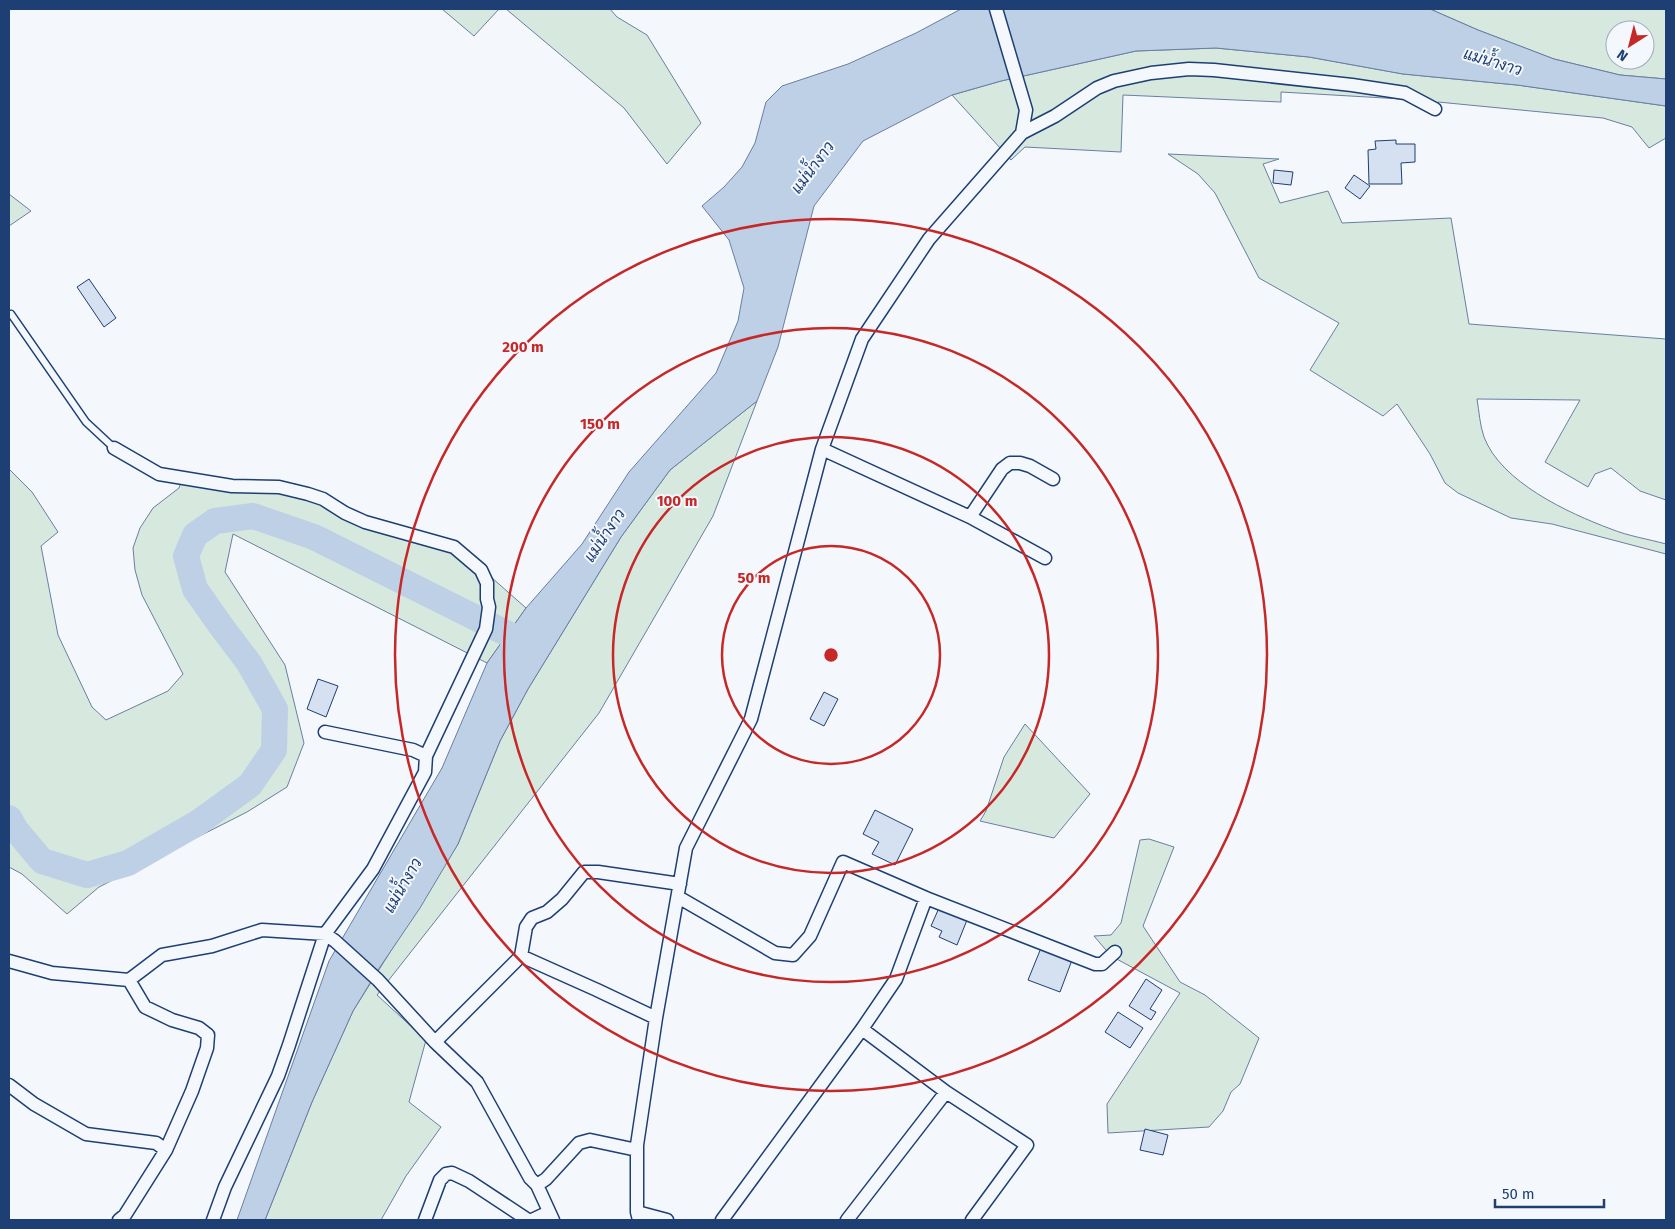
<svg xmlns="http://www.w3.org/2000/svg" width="1675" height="1229" viewBox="0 0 1675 1229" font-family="'Fira Sans',Sarabun,sans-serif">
<rect width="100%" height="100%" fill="#f4f7fb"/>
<path fill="#d7e8df" stroke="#687fa3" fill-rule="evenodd" d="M442,9h57l-25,27z
M506,9h104l7,8 30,18 54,88 -34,41 -43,-56z
M1430,9h236v70l-46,-4 -66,-16 -76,-29zM1615,30h30v30h-30z
M1216,48l93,9 94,17 114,11 149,21v32l-17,10 -17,-21 -29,-9 -165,-16 -6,13 -30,-16 -121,-7v10l-158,-7 -2,57 -96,-5 -14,13 -59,-65 49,-14 135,-30z
M1168,154l111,5 -16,5 17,39 48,-12 14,32 109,-5 18,106 197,15v161l-26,-9 -29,-23 -16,6 -7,13 -43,-25 35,-62 -103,-1c2,12 3,27 7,38 17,45 84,76 127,92 17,7 37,10 55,15v10l-114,-30 -41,-6 -53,-25 -13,-10 -15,-29 -33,-50 -14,12 -73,-46 29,-47 -80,-45 -44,-85 -17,-19z
M9,194l22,17 -22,15z
M757,401l-44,115 -114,197 -222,282 49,45 -17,62 32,25 -35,49 -25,44h-116l47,-118 41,-91 105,-167 42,-103 28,-52 93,-152 49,-67z
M9,469l23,23 26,40 -17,14 17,89 34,72 14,13 62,-29 15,-17 -41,-79 -7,-25 -2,-22 7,-20 13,-20 26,-20 5,-16 54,10 57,2 29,9 38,22 86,24 78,69 -39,55 -254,-129 -8,38 60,93 19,78 -17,44 -40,25 -148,75 -32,27 -45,-40 -13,-7z
M1025,724l65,70 -36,44 -74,-17 6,-10 18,-54z
M1149,839l25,8 -31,79 37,56 25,13 54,43 -19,46 -9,8 -8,19 -14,16 -101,6 -1,-29 73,-111 -69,-37 -17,-20 17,-1 10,-12 19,-83z"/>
<path fill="#bed0e5" stroke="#687fa3" d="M961,9h469l48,21 76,29 66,16 46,4v27l-149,-21 -114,-11 -94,-17 -93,-9 -80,3 -135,30 -49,14 -89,46 -49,65 -36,141 -21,54 -87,69 -49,67 -93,152 -28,52 -42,103 -38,64 -40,59 -27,44 -41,91 -47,118h-28l92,-259 113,-193 45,-105 39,-55 56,-64 47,-72 87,-99 22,-52 6,-33 -15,-48 -27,-34 22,-19 18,-20 13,-24 11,-41 16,-16 66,-22 68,-31z"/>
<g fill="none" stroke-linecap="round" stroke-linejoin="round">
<path stroke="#bed0e5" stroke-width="26" d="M9,818l7,12 26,31 45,14 41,-12 71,-41 51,-37 24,-35 1,-41 -26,-46 -28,-37 -26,-37 -9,-33 9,-21 20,-14 38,-5 61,21 216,108"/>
</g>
<path fill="#d5e0f0" stroke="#1d3f73" d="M1396,140v4h19v18l-14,1 1,21h-33l-1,-34 8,-1 -1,-8z
M1274,170l19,2 -2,13 -18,-2z
M1354,175l16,11 -10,13 -15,-11z
M89,279l27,39 -12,9 -27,-40z
M318,679l20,7 -12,31 -19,-8z
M824,692l14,7 -14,27 -14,-7z
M875,810l38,19 -18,36 -23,-11 7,-12 -16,-8z
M939,908l28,12 -10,25 -18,-8 3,-6 -11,-5z
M1041,948l31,12 -12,32 -32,-12z
M1146,979l16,11 -12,19 6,3 -5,8 -22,-14z
M1118,1012l25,16 -13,20 -25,-16z
M1145,1129l23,6 -5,20 -23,-5z"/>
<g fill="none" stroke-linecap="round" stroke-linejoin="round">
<defs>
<path id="lane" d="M11,314l75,108 28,26"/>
<path id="street" d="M1022,133l33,-17 42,-28 17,-7 37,-8 38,-4 25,1 138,15 53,8 30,16
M114,448l45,26 73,12 47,1 29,7 15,5 22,14 20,9 89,25 27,23 6,13v16l2,8 -3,22 -60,127 -1,16 -52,97 -48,65 -36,111 -11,31 -53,111 -12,33
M822,449l148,68 75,41
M970,517l32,-48 8,-6h10l10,3 23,13
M325,732l88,18 13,6
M678,897l97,56 18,2 17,-19 33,-74 83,36 169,66h7l13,-12
M9,961l43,12 77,7 33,-25 50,-9 50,-16 63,4 10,7 43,39 57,62 42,40 53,96 7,7 16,35
M656,1018l-59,-28 -76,-34 5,-29 6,-9 15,-6 15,-13 22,-27h14l82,12
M862,1029l84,63 81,53 -55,75
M435,1042l86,-86
M9,1085l25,19 52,30 70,9 10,7
M537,1185l9,-6 33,-36 11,-3 47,10
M637,1212l30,8
M119,1220l6,-5 41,-65 26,-59 15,-43 1,-13 -9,-7 -27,-8 -27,-13 -16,-27
M425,1220l15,-40 6,-6 6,-1 17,8 59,39h4l17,-8
M639,1220l-2,-8v-67l19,-127 30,-170 65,-129 71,-270 40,-110 67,-100 93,-106 4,-23 -30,-101
M722,1220l140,-191 34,-50 30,-81
M847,1220l99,-128"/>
</defs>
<use href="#lane" stroke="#1d3f73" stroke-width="9"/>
<use href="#street" stroke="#1d3f73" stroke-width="15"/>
<use href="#lane" stroke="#f4f7fb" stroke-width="6"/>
<use href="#street" stroke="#f4f7fb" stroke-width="12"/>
</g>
<g fill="none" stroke="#c62828" stroke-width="2.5">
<circle cx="831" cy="655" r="109"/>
<circle cx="831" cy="655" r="218"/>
<circle cx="831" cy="655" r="327"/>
<circle cx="831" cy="655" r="436"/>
</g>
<g text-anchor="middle" stroke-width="4" stroke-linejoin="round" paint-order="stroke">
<g font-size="16" font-style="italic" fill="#1d3f73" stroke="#f4f7fb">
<text transform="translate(1493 61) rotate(17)" y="6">แม่น้ำงาว</text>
<text transform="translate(812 167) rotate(-53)" y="6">แม่น้ำงาว</text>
<text transform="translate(604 535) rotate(-56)" y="6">แม่น้ำงาว</text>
<text transform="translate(402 885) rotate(-60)" y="6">แม่น้ำงาว</text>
</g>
</g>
<circle cx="831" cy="655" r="8" fill="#c62828" stroke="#f4f7fb" stroke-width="2.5"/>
<g font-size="15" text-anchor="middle" font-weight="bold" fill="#c62828" stroke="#f4f7fb" stroke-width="4" stroke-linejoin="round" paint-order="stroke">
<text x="523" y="352">200 m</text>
<text x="600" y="429">150 m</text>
<text x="677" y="506">100 m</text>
<text x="754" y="583">50 m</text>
</g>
<rect width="1675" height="1229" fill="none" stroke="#1d3f73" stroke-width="20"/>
<g transform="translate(1630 45) rotate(216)"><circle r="24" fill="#f4f7fb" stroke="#9eadc5"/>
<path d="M0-4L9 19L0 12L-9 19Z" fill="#c62828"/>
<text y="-8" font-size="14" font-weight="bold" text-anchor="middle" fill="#1d3f73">N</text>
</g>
<path d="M1495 1199v8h109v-8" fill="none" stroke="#1d3f73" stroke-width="2.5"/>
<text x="1502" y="1199" font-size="15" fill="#1d3f73" stroke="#f4f7fb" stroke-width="4" paint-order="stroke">50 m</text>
</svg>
